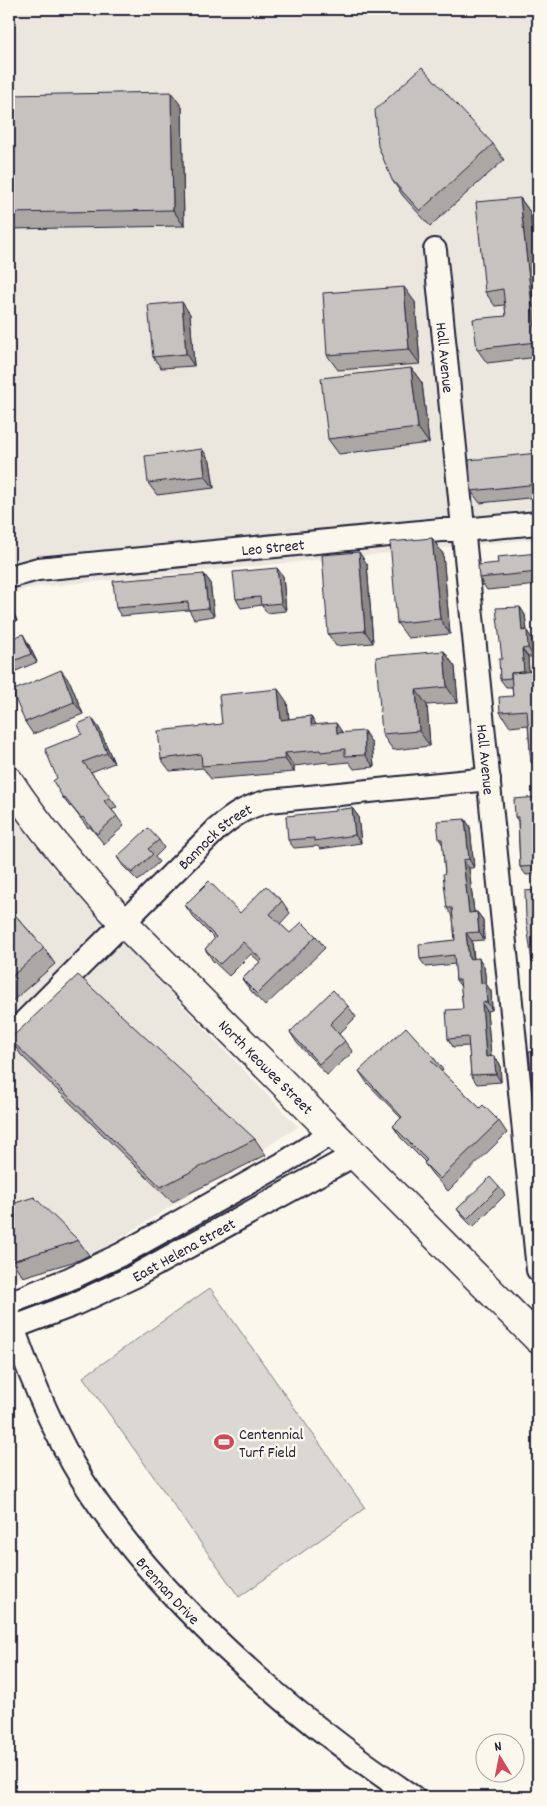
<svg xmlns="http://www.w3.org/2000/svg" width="547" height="1806" viewBox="0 0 547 1806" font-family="Dekko,sans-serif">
<rect width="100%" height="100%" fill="#fbf7ec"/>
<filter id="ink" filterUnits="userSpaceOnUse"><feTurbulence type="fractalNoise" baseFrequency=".02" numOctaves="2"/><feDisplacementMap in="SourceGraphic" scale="10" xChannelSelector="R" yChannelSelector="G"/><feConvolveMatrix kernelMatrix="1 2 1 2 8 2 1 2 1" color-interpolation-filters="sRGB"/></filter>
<g filter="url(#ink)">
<path fill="#ebe7df" d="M9,9h529v530l-510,49 -19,8z
M9,809l50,67 239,251 -208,130 -81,24z"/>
<path fill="#dbd8d3" stroke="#7e7d87" d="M210,1288l155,220 -126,89 -156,-220z"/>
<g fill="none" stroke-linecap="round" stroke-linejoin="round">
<defs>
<g id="minor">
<path id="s1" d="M435,250l103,1020"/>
<path id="s2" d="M9,577l29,-8 403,-39h22l75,-7"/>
<path id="s3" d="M9,1037l208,-208c18,-15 29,-22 52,-28l220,-22"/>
<path d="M9,1303l60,-24 51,-24 162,-91 51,-32"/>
<path id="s4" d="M9,1315c17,52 38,102 64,149 30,53 69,99 111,143 69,72 146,134 229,190"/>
<path id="s5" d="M9,1329l64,-24 60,-28 221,-122"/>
</g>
<g id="major">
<path id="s6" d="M9,781c34,52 73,97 115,142l414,416"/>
</g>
</defs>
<use href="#minor" stroke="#22223b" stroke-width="26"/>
<use href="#major" stroke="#22223b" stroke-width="31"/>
<use href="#minor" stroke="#fbf7ec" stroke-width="22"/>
<use href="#major" stroke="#fbf7ec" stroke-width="28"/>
</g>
<path fill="#aaa7a5" stroke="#22223b" d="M9,95l173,12 2,119 -175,3z
M493,144l11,16 -74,66 -27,-30 -11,-16z
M520,198l10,14 8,75v70l-51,6 -10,-14 29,-33 -1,-11 -10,1 -10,-14z
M415,302l5,62 -82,6 -11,-15z
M190,314l4,52 -33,2 -8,-11z
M411,368l11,15 7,60 -90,11 -11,-15z
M202,449l8,12 4,27 -57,7 -9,-12z
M538,453v44l-58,6 -9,-12z
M432,538l11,16 7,80 -42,4 -11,-15z
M538,553v32l-51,5 -8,-12 19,-15z
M367,564l6,79 -37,3 -8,-12z
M204,574l6,8 4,34 -20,3 -5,-9 -68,6 -5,-8z
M283,576l3,35 -19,2 -5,-8 -21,3 -5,-9z
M9,601l8,20 -8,3z
M520,607l5,8 2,16 5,8 2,18h-6l1,14h6l3,4v97l-7,-10 -3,-37 -18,2 -10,-15 13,-16 -1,-9h-6l-6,-8 2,-20z
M9,636l1,4 18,3 9,19 -28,12z
M444,651l11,16 3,36 -31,2 3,41 -37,4 -11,-16z
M70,682l13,32 -50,20 -8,-12z
M287,702l2,17 22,-3 5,9 27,8 29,10 2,24 -20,2 -5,-7 -19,2 -2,-2 -34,4v6l-83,7 -8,-11 -33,3 -9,-12 61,-35z
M99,728l15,35 -23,9 26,35 -5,3 12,16 -20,18 -14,-17 -2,1 -17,-22 -1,1 -7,-9 -6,-20z
M538,797v77l-12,1 -6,-8 -2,-46 -3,-4z
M352,808l6,8 3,27 -41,6 -2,-3 -24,2 -6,-8 47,-29z
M465,819l5,8 4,41h-5l5,44h3l6,8 1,20 -12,1 2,17 10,8 2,18 5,7 1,19 -5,1 4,46 3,-1 6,8 1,18 -24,2 -6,-9 -2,-29 -16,1 -5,-8 15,-30 -2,-22 -5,-7 -1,-16 -29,3 -6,-8 35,-19 -2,-23 -6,-9 -4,-63 -4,-6z
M159,840l5,8 -9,9 4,5 -21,19 -15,-15 -6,-9z
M538,890v81l-6,-9z
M282,901l8,12 -10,11 10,9 26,3 9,12 -60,58 -14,-15 -9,-12 18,-17 -9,-8 -22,22 -16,-15 -8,-12 10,-10 -22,-22 -8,-12 55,8z
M9,908l35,40 11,16 -46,40z
M348,1006l8,11 -17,17 14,18 -26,23 -30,-32 -7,-11z
M10,1039l245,100 11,16 -94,47 -151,-147z
M538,1051v41l-6,-8z
M434,1058l9,12 -2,1 39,37 19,13 8,12 -59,58 -15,-16 -9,-12 1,-1 -24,-24 -8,-12 8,-8 -34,-35 -8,-12z
M499,1187l6,8 -32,32 -10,-10 -6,-8z
M78,1240l11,15 -10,5 -56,17 -11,-16z"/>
<path fill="#8b8886" stroke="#22223b" d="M171,92l11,15 2,119 -11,-16z
M520,198l10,14 8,75v59l-2,-4z
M404,287l11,15 5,62 -11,-15z
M182,302l8,12 4,52 -8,-12z
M411,368l11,15 7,60 -11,-15z
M202,449l8,12 4,27 -9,-12z
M432,538l11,16 7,80 -10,-15z
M359,552l8,12 6,79 -8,-12z
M277,568l6,8 3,35 -5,-8z
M204,574l6,8 4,34 -6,-8z
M9,601l1,2 7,18 -5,-9 -3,-6z
M520,607l5,8 2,16 5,8 2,18 -6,-9 -6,-17z
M23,634l5,9 9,19 -6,-8z
M522,649l6,8 2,28 -6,-8z
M444,651l11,16 3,36 -11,-16z
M61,670l9,12 13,32 -9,-12z
M535,671l3,4v21l-1,-2z
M278,689l9,13 3,30 -9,-12z
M416,690l11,15 3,41 -11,-15z
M311,716l8,13 -8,-4z
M92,718l7,10 15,35 -7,-10z
M336,723l9,13 -8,-3z
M364,731l8,12 2,24 -9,-12z
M285,753l9,13v6l-9,-13z
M352,808l6,8 3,27 -6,-8z
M465,819l5,8 4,41 -5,-9z
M463,860l6,8 6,53 -6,-8z
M477,912l6,8 1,20 -5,-8z
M466,933l6,8 2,26 -5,-8z
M479,958l5,8 2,18 5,7 1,19 -5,-8 -6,-19z
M482,1003l5,8 5,54 -6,-8z
M494,1056l6,8 1,18 -5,-8z"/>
<path fill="#c6c2c0" stroke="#22223b" d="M422,67l71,77 -73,67 -28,-31 -14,-34 -3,-36z
M171,92l2,118 -164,3v-118z
M520,198l16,144 -59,7 -4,-30 33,-3 -3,-27 -18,3 -9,-90z
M404,287l5,62 -82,6 -4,-62z
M182,302l4,52 -33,3 -5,-52z
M411,368l7,60 -90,11 -7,-61z
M202,449l3,27 -57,7 -3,-27z
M538,453v31l-67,7 -2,-31z
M432,538l8,81 -43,4 -7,-81z
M359,552l6,79 -37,3 -6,-79z
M538,553v19l-59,6 -1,-13 20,-2 -1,-6z
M277,568l4,35 -20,2 -1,-8 -24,2 -3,-27z
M204,574l4,34 -19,2 -1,-8 -72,6 -3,-27z
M9,606l3,6 -3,2z
M520,607l2,24 5,-1 1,18 -6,1 2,23 -13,1v5l-11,1 -1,-20h3l-6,-51z
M23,634l8,20 -22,9v-23z
M444,651l3,36 -31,3 3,41 -37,3 -6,-77z
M61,670l13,32 -49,20 -13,-31z
M535,671l2,23h1v67l-7,1 -4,-52 -27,2 -1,-15 14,-1 -2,-23z
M278,689l3,31 30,-4v9l25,-2 1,10 27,-2 1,24 -20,1v-7l-24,3 -1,-2 -35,3v6l-83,7 -1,-12 -40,5 -3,-28 64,-7 -3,-29z
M92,718l15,35 -24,9 27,35 -6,4 13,15 -20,18 -14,-17 -2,1 -17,-21 -1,1 -10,-17 4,-3 -12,-29 37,-15 -4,-10z
M538,797v69l-18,1 -2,-50h-3l-1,-18z
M352,808l3,27 -41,6v-3l-26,2 -2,-24 49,-5v-1z
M465,819l4,40 -6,1 6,53 8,-1 2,20 -13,1 3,26 10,-1 2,25 4,-1 2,20 -5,1 4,54 8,-1 2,18 -25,1 -3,-38 -20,2 -2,-29 17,-1 -3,-29h-4l-2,-25 -34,4 -1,-15 36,-4 -3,-32h-5l-4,-34 2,-1 -3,-34h-3l-2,-18z
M148,828l11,12 -11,9 5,5 -21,19 -15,-16z
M209,881l31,32 26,-27 16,15 -12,13 20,19 12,-11 14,14 -59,58 -15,-15 20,-19 -19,-18 -23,22 -15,-15 11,-12 -31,-32z
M538,890v72h-6l-6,-45 -1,-26z
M9,908l35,40 -35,31z
M78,975l177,164 -94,48 -151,-148z
M333,990l15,16 -18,18 15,17 -26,23 -29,-32z
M406,1027l28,31 -3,3 49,47 3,-3 16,16 -59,58 -16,-16 3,-3 -34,-34 9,-9 -43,-46z
M538,1051v32l-6,1 -3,-32z
M534,1138h4v44h-1z
M490,1177l9,10 -32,32 -10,-10z
M34,1197l44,43 -10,4 -56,17 -3,-8v-48z"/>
</g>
<defs>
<symbol id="stadium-bare" viewBox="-9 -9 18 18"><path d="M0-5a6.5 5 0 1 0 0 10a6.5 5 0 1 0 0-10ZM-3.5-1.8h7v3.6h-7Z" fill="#d1495b" stroke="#fbf7ec" stroke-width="2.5" paint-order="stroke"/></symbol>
</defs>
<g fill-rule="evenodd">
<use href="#stadium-bare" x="210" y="1428" width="28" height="28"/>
</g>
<g text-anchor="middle" stroke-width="5" stroke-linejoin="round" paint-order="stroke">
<g font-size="16" fill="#22223b" stroke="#fbf7ec">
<text dy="6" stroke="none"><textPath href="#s1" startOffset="108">Hall Avenue</textPath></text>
<text dy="6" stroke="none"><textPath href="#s2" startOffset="266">Leo Street</textPath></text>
<text dy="6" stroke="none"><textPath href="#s1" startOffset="512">Hall Avenue</textPath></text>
<text dy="6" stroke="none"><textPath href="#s3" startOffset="288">Bannock Street</textPath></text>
<text dy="6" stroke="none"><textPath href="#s6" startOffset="385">North Keowee Street</textPath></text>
<text dy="6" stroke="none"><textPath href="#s5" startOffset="192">East Helena Street</textPath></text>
<text dy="6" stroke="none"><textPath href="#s4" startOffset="321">Brennan Drive</textPath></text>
</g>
<g font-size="16" fill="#22223b" stroke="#fbf7ec" text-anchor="start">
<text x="239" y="1439">Centennial<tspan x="239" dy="18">Turf Field</tspan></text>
</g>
</g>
<rect width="547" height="1806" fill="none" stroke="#fbf7ec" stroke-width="30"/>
<rect x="15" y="15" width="517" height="1776" fill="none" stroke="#22223b" stroke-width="2" filter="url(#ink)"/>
<g transform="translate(500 1758) rotate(350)"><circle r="24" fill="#fbf7ec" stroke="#a4a2a5"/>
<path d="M0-4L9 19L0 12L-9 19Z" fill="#d1495b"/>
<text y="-8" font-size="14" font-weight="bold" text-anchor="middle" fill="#22223b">N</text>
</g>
</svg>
